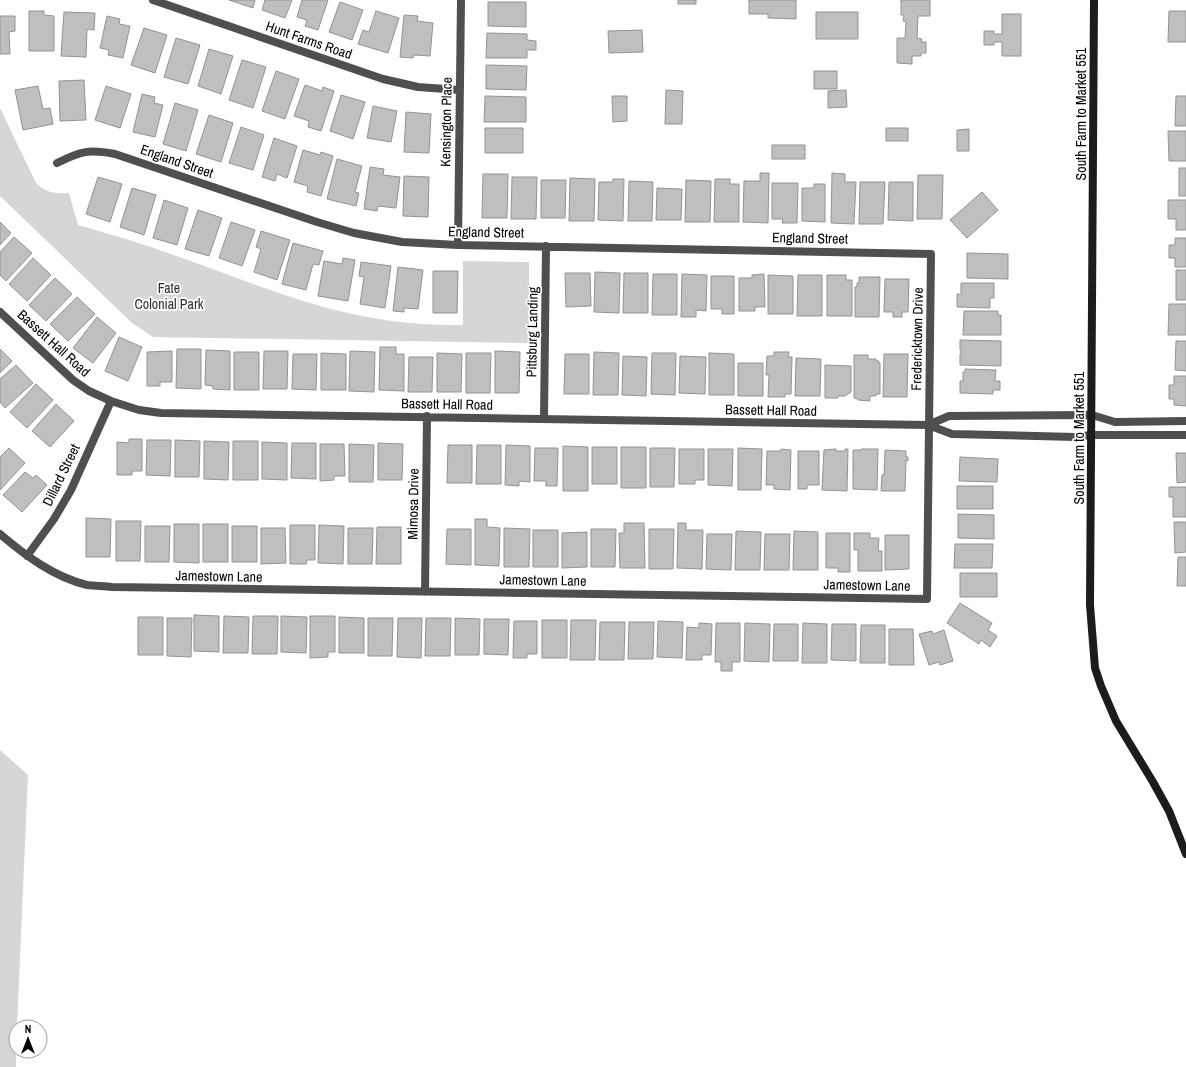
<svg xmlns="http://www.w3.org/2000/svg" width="1186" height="1067" viewBox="0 0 1186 1067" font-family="'Archivo Narrow',sans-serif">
<rect width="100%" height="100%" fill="#fff"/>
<path fill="#d6d6d6" d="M0,108l36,75c10,10 20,11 33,10l9,32c35,10 70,20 104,33 49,17 98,38 149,51 42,11 88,17 132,16v-64l66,1v81l-376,-6 -22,-15 -131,-126z
M0,750l28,25 -11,252h-1v40h-16z"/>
<path fill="#bfbfbf" stroke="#939393" d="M229,0h26l-2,8z
M265,0h27l-7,18 -23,-8z
M302,0h26l-10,30 -13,-4 2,-6 -10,-3z
M678,0h18v4h-18z
M749,0h47v19l-28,-1v-4h-19z
M901,0h29v16h-12l-1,22 5,1 -1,3h5v11h-5v3h-9v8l-15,-1v-25h8l1,-16 -3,-1 1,-6h-3z
M340,2l23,8 -11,30 -23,-8z
M488,2h38v25l-38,-1z
M29,11h15v4l10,1v35h-25z
M376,11l23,7 -11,35 -30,-9 5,-14 6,2z
M1169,11h17v31h-18z
M64,12l31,1 -1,17 -7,-1 -1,28 -25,-1z
M816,12h42v27h-42z
M1002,14h19v42h-19v-14h-8v3h-10v-14h10v3h8z
M404,15l14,1 -1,5 16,2 -3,33 -16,-1 -1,3 -13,-1z
M0,16h15v15l-6,1 1,22h-10z
M107,16l13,3 -1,5 11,2 -7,32 -15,-3 1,-5 -9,-2z
M144,28l23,7 -12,38 -24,-8z
M642,30l1,22 -34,1 -1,-22z
M487,33l40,1v6l9,1v9h-9v8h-41z
M176,38l24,7 -12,39 -24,-7z
M209,49l24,7 -12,38 -23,-8z
M242,60l24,7 -13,41 -24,-8z
M486,65l41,1 -1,24 -40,-1z
M276,71l23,8 -14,40 -23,-8z
M814,71h23v18h-23z
M84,80l2,40 -26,1 -1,-40z
M305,85l17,6 1,-4 11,4 -13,40 -13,-4 1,-6 -15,-5z
M38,86l5,23 7,-1 3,16 -30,6 -8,-40z
M106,86l25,8 -11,34 -25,-8z
M666,90l17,1 -1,33h-17z
M846,90l1,17 -19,1v-17z
M142,94l13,3 -1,6 9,2 -8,32 -22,-5z
M341,95l24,7 -12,37 -23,-8z
M485,96l41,1v25h-42z
M612,96h15v25l-14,1z
M1176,96h10v30h-11z
M175,103l23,7 -12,41 -23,-7z
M373,106l24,5 -6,31 -24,-4z
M406,112l25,2 -2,39 -25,-1z
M209,115l24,8 -12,39 -25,-8z
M241,127l23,8 -11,35 -24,-7z
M485,128h38v25h-38z
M886,128h22v13h-22z
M969,129v22h-12v-21z
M1168,131h18v30h-17z
M274,138l23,8 -10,32 -10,-4 -2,7 -13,-4z
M772,145h33v14h-33z
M303,150l17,5 1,-3 12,4 -12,40 -14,-4 1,-6 -14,-4z
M337,159l25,7 -7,26 4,1 -3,13 -29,-7z
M370,167l14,2 -1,6 17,2 -4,31 -18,-2 -1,5 -13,-2z
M1179,168h7v28h-7z
M760,173h9l-1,50 -25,-1 1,-41h16z
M832,173l13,1v8h11l-2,42 -23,-1z
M483,174h25l-1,44h-25z
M918,175h25l-1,44h-25z
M404,176l25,1 -1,40 -25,-1z
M98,177l24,7 -12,38 -24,-8z
M512,177h25l-1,42h-25z
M570,178l25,1 -1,42h-25z
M613,179h11l-1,42 -25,-1 1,-38h14z
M715,179h15v5h9v38h-25z
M541,180h25l-1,38h-24z
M686,180l25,1 -1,41h-25z
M629,181l24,1 -1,39h-24z
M860,182h25l-2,42h-24z
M889,182h24v39l-25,-1z
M772,183h26l-1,40h-15l1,-4h-11z
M814,184h11v38l-23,-1v-33h12z
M132,188l24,7 -12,40 -24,-8z
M657,188l25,1 -1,31h-25z
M982,192l16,18 -31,28 -17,-18z
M164,200l24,8 -11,37 -24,-7z
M1168,200h18v30h-10v-11h-8z
M198,210l24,8 -13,38 -24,-7z
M0,222l11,11 -11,12z
M231,222l24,8 -13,36 -23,-8z
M261,231l29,9 -13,40 -23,-8 7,-23 -5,-2z
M14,237l18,16 -26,28 -6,-6v-23z
M1175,238h11v29h-11v-9h-6v-13h6z
M293,243l30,8 -4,14 -6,-1 -7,26 -24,-6z
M967,253l41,1v25l-41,-1z
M33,258l18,17 -24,26 -18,-17z
M343,258l12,2 -7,41 -30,-5 6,-35 18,3z
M361,262l30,4 -6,42 -25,-4 4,-27 -5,-1z
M398,267l25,3 -5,39 -14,-1v4l-11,-1z
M1176,270h10v30h-10z
M433,271h25l-1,42h-24z
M595,272l25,1 -1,40 -25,-1z
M565,273h25l1,33 -25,1z
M624,273h24v40h-25z
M653,274h24v41h-25z
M682,274l25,1 -1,36 -10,-1v7h-15z
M764,274l1,33h-10v4h-16v-33h13v-3z
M768,275l25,1v38h-25z
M798,275h24v41h-25z
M827,275h19v5h6v36h-25z
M711,276h23v38h-12v-5h-11z
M859,277h21l-1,40h-24v-30h2v-4h2z
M55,278l17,16 -26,27 -17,-16z
M885,279h24l-1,33h-6v5h-9v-5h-9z
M961,283h33v15h-4v10l-33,-1v-13h4z
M77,297l18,17 -27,27 -18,-17z
M1169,304h17v31h-18z
M964,311h34v4h3v20h-38z
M97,317l19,16 -23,30 -20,-15z
M119,337l23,10 -14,34 -23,-10z
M960,340l41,1v25l-41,-1v-11h1v-4h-1z
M1176,341h10v30l-11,-1z
M380,347h16v7h8v37l-25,-1z
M0,349l12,12 -12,12z
M177,349h24v40l-25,-1z
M206,350l24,1v39l-17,-1v-3l-8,-1z
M172,351v31h-12v4h-13v-34z
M264,351h24l-1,38h-24z
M350,351l25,1 -1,40 -25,-1z
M495,351l25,1 -1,41h-24z
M234,352h25v38h-25z
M594,352l25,1 -1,42h-25z
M774,352h15l-1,5h4l-1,37h-6v3h-17l1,-22h-3l1,-19h7z
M321,353l25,1v36h-25z
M437,353l25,1 -1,38h-24z
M466,353h25l-1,40h-24z
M652,353h24l-1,42 -24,-1z
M709,353l25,1v41h-25z
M293,354h24l-1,36 -24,-1z
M565,354h24v40h-25z
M884,354h24l-1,43h-24z
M854,355h14v4h8v2h3l-1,2h2v31h-4v2h-6v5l-12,-1v-1l-4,-1z
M623,356l24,1 -1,39 -24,-1z
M680,356l26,1 -1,37 -26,-1z
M409,357h24l-1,35h-24z
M796,358l25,1 -1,37h-25z
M738,363h25v33h-25z
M16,365l17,18 -28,25 -5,-6v-23z
M825,365l26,1v26l-6,4h-7v2h-13z
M965,369l31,1 -1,11h5v9h-7v4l-33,-1v-12h3v-9h2z
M1174,376h12v30l-12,-1v-6h-5v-14h5z
M36,384l17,16 -26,28 -17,-16z
M56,404l18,17 -24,26 -18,-16z
M129,439h13v32h-10v4h-15v-33l12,1z
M147,440h24l-1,36 -24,-1z
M175,440l25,1 -1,36h-24z
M204,441l25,1 -1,38 -24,-1z
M233,441h25v39h-25z
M262,442l25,1v37l-25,-1z
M292,443h24v36l-25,-1z
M378,443l25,1 -1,36h-24z
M320,444h24l1,32h-11v4l-14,1z
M349,444l25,1 -1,37h-24z
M448,445h24v38h-25z
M477,445h24v39h-25z
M506,445l24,1v36l-11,-1v5l-14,-1z
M563,446l25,1v44h-25z
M592,447h25v37h-25z
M621,447h25v41h-25z
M9,448l16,15 -25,27v-33z
M535,448h23l-1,38h-11v-5h-12z
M650,448h25l-1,39h-24z
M738,448l24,1 -1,41h-23z
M679,449h25v31h-9v4h-16z
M708,449h25l-1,37 -24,-1z
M781,449l10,1 -1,40 -16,-1v-4h-8l1,-34h14z
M836,449v2h9v-2h3l-1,42 -25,-1 2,-40z
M861,449h17l-1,41 -24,-1v-39h8z
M885,450l21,1v6h2v4l-2,-1 -1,31h-24l1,-16h2z
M798,451h21v34h-12v4h-9z
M1176,453h10v29l-9,1z
M960,457l38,2 -1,23 -38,-1z
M25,472l8,6 3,-3 11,10 -25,27 -19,-17z
M957,486h36v23h-36z
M1169,487h17v30h-13v-20h-4z
M958,514l36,1v24l-36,-1z
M86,518l25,1 -1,38h-24z
M475,519h12v8l13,1 -1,38 -24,-1z
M116,521h25l-1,40h-24z
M1174,522h12v30l-11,1z
M624,523h20l1,45h-25l-1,-35h5z
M678,523h8v7h17l-1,39 -25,-1z
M174,524h25v39l-25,-1z
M203,524h25v38h-25z
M290,525h25v35h-8l-1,4h-16z
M319,525l25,1 -1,38 -25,-1z
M145,526h25l-1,36h-24z
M232,526h25v36h-25z
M377,527h24v37h-25z
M261,528h24l1,35 -25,1z
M348,528h25l-1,36h-24z
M504,528l26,1 -1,38h-25z
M447,529h24v36l-25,-1z
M591,529h25l-1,38h-24z
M649,529h25l-1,40h-24z
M533,530h25v37h-25z
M736,531l25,1 -1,38h-25z
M794,531l24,1v38h-25z
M587,532v35l-25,1v-35z
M826,533h24v39h-12v-4h-12z
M854,533h16v5h9l-1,13h4v20h-24v-21h-4z
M707,534h25l-1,36 -25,-1z
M765,534h25l-1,36h-25z
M885,535h24v34l-24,1z
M955,544h38l-1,24h-38z
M1178,557h8v29h-9z
M960,573h37v24h-37z
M960,603l32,20 -4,7 9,6 -7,11 -9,-7 -2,4 -32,-21z
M194,615l25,1v36l-25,-1z
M224,616l25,1 -1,36h-25z
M253,616h25l-1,38h-25z
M281,616l26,1 -1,36 -25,-1z
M310,616h25v36h-7v5l-18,1z
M138,617h25v38h-25z
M339,617l25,1v35h-25z
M167,618h25l-1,39 -24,-1z
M368,618h25l-1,38h-24z
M398,618h24l-1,40 -24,-1z
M426,618h25l-1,38h-25z
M455,618l25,1 -1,36h-24z
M484,619h25l-1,36 -24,-1z
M542,620h25v38h-25z
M571,620h25l-1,40h-25z
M514,621h23v33h-10v4h-14z
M658,621l25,1 -1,36 -25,-1z
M600,622h25l-1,38h-25z
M629,622h25l-1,37h-25z
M699,623l13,1 -1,31h-9v5h-16l1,-33 12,1z
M716,623h24v39h-8v9h-11v-9h-6z
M745,623l25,1 -1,38 -25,-1z
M803,623l24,1v39h-25z
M774,624h24v37h-25z
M832,624h24v37l-25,-1z
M861,625h24v38h-25z
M889,629h24l1,36h-25z
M944,630l9,31 -13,4 -1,-3 -10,3 -10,-31 13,-3 1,3z"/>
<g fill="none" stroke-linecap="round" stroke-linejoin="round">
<path stroke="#4f4f4f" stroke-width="8" d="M153,0l230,79 35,8 41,3
M458,245l3,-245
M0,312l73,68 16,11 22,10 28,9 22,3 767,12 24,9 123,3 17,-2h94
M544,419l2,-173
M928,425l21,-9 143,-1 23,7 71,-1
M0,534c26,22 54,43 87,51 8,1 17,1 25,2l815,12 4,-345 -473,-9 -56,-3 -48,-9 -37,-11 -202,-68c-26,-5 -34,-3 -58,9
M27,556l27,-37 17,-29 40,-89
M425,592l2,-176"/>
<path stroke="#1c1c1c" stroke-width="8" d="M1094,0l-4,605 5,63 6,18 15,35 37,61 16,29 17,43"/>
</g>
<g text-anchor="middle" stroke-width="3.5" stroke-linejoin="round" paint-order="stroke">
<g font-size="14" fill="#000" stroke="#fff">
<text transform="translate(309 40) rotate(19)" y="5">Hunt Farms Road</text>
<text transform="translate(1081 114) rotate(-90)" y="5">South Farm to Market 551</text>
<text transform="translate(446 122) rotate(-89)" y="5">Kensington Place</text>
<text transform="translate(177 161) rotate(19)" y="5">England Street</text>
<text transform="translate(486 232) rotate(1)" y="5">England Street</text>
<text transform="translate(810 238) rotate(1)" y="5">England Street</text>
<text transform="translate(532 332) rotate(-89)" y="5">Pittsburg Landing</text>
<text transform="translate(917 339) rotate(-89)" y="5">Fredericktown Drive</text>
<text transform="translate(54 343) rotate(42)" y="5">Bassett Hall Road</text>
<text transform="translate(447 404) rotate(1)" y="5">Bassett Hall Road</text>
<text transform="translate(771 410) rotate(1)" y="5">Bassett Hall Road</text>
<text transform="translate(1079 438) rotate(-90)" y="5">South Farm to Market 551</text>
<text transform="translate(61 475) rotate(-64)" y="5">Dillard Street</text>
<text transform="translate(413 504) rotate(-89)" y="5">Mimosa Drive</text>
<text transform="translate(219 576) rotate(1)" y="5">Jamestown Lane</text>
<text transform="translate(543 580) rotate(1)" y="5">Jamestown Lane</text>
<text transform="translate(867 585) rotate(1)" y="5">Jamestown Lane</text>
</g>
<g font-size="14" fill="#2d2d2d" stroke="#fff">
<text x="169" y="293">Fate<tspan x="169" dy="16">Colonial Park</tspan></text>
</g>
</g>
<g transform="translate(28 1039)"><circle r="19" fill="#ffffff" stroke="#999999"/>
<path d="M0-3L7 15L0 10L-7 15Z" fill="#000000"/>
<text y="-6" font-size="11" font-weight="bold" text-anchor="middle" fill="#000000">N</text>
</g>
</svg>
